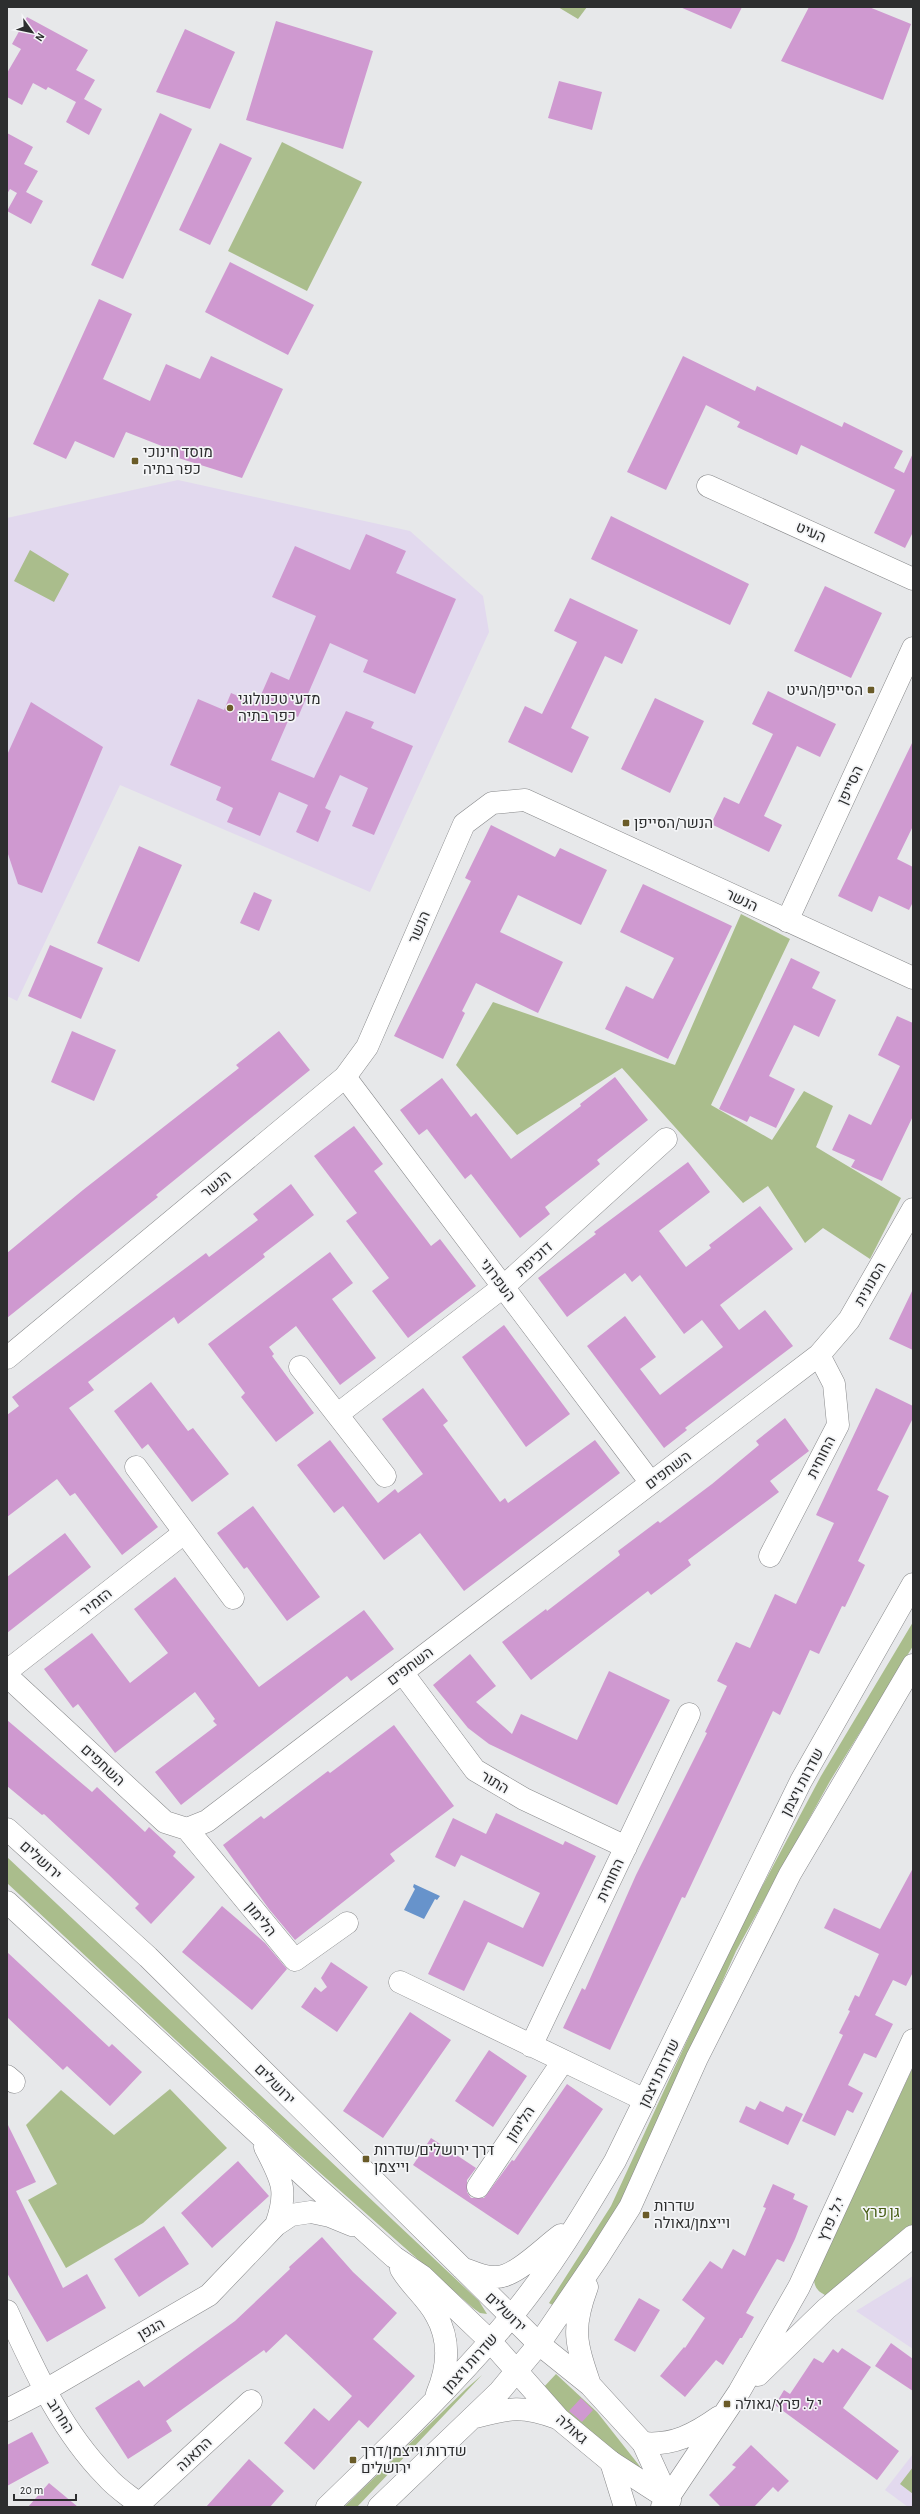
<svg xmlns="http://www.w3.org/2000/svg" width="920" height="2514" viewBox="0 0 920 2514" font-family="'Alegreya Sans',Heebo,sans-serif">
<rect width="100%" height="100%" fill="#e7e8ea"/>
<path fill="#e2d9ee" d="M178,480l232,51 73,65 6,36 -119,260 -250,-107 -103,216 -10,-5v-478z
M913,2276v73l-57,-38z
M913,2454v53h-5l-23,-17z"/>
<path fill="#aabd8c" d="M558,7h29l-9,12z
M282,142l80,40 -55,109 -79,-40z
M30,550l39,24 -15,28 -40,-21z
M741,914l49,25 -79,166 61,35 32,-49 29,15 -17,41 85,51 -31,61 -47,-31 -18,15 -37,-57 -25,17 -121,-135 -105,67 -61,-70 37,-63 182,63z
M913,1622v24l-83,135 -94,170 -120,268 -60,88 -7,-4 62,-97 119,-259 91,-171z
M7,1857l472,444 8,13 -7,-1 -7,-5 -180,-159 -286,-266z
M913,2067v160l-86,69c-8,-4 -12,-7 -13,-16z
M170,2089l57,59 -84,75 -77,45 -38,-68 29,-16 -31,-59 35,-35 53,45z
M556,2374l41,38 45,57 -2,4 -58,-46 -40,-38z
M482,2375l-125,132h-13l123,-119z
M913,2467v27l-13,-10z"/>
<path fill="#6793cb" d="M414,1884l26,12 -3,4 -2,-1 -11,20 -20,-9 11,-21 -2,-2z"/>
<path fill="#cf99d0" d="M680,7h62l-11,22z
M809,7h60l42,17 -28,76 -102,-39z
M27,17l61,33 -12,20 19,10 -11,19 18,10 -13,26 -23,-13 10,-20 -28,-15 -2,3 -13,-7 -11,22 -15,-8v-24l14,-24 -9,-5z
M276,21l97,30 -30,98 -97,-29z
M185,29l50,23 -25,57 -54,-17z
M559,81l43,11 -10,38 -44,-12z
M160,113l32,16 -69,150 -32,-14z
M7,133l26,14 -9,17 14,7 -12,21 17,9 -12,23 -24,-13 10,-18 -7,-4 -3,5z
M220,143l32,15 -42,87 -31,-15z
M230,262l84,43 -26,50 -83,-43z
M99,299l33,15 -29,65 47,22 16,-37 34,15 11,-23 72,33 -41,89 -70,-22v-6l-46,-18 -12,26 -39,-17 -9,18 -33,-15z
M683,356l72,35 2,-5 85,41 2,-5 59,29 -9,17 10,5 9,-20v79l-8,16 -31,-15 21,-43 -94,-45 -4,10 -60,-28 3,-5 -34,-17 -40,85 -39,-18z
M611,516l138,68 -19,41 -139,-66z
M366,534l40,17 -10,22 60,26 -41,95 -52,-22 5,-12 -38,-17 -32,74 -7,-3 -20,46 43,18 32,-67 28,11 -3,6 42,18 -39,89 -22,-9 16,-38 -28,-13 -15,33 6,3 -13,31 -22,-10 12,-27 -29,-13 -19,44 -33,-14 6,-14 -17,-8 5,-13 -51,-22 28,-66 26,11 7,-17 26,11 14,-32 18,8 27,-64 -44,-19 23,-51 55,24z
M825,586l57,27 -31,65 -57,-27z
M570,598l68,32 -16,34 -17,-8 -34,72 18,9 -17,36 -64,-31 17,-36 17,8 35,-72 -23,-11z
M768,691l68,33 -16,33 -23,-11 -33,70 18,9 -13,27 -58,-28 13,-27 15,7 34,-70 -21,-10z
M655,698l49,23 -34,72 -49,-24z
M31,702l72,45 -61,146 -24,-9 -11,-33v-96z
M913,741v85l-16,33 16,8v35l-4,8 -30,-14 -7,16 -34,-16z
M491,825l64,32 5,-9 47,22 -26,55 -63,-30 -18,37 63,30 -25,51 -62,-30 -14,28 3,2 -22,46 -49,-23 77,-155 -6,-3z
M139,846l43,19 -43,97 -42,-19z
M643,884l89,42 -64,133 -63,-30 21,-43 27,13 21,-41 -54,-26z
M254,892l18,8 -13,31 -19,-8z
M50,945l53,23 -22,51 -53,-23z
M791,958l29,14 -8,16 24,12 -17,37 -25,-12 -25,51 26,13 -19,39 -26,-12 -3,6 -28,-13z
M897,1016l16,7v93l-31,65 -31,-14 4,-7 -23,-10 17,-36 22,11 29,-59 -22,-11z
M72,1031l44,19 -22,51 -43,-19z
M279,1031l31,39 -154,125 2,2 -151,121v-65l76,-63 156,-122 -3,-3z
M615,1077l33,43 -51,40 3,4 -55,43 5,7 -30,24 -49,-64 -6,5 -38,-50 -8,6 -19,-25 42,-32 29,39 5,-4 35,46 70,-53 -1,-2z
M354,1126l29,38 -9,7 57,75 9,-7 36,47 -68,52 -36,-47 17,-13 -43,-57 11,-8 -43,-57z
M688,1162l22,30 -51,39 27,36 25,-19 -2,-3 51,-39 33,43 -73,56 19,25 26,-20 28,36 -108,82 2,2 -23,18 -77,-102 38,-30 31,41 -16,12 20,26 63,-48 -21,-27 -18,14 -44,-59 -8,7 -7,-9 -58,44 -29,-39 58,-44 -2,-2z
M291,1184l23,31 -51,39 2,3 -87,67 -4,-7 -86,65 6,8 -25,18 89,119 -36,28 -47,-62 -5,3 -13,-17 -50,38v-102l12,-9 -7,-9 194,-144 3,4 49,-37 -5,-6z
M330,1252l23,31 -21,16 44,59 -36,27 -44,-59 -27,21 5,7 -2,2 42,57 -38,29 -35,-45 4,-4 -37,-49z
M913,1289v61l-24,-11z
M504,1325l66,89 -44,33 -64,-90z
M151,1382l37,49 5,-3 36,46 -37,28 -44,-58 -6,5 -28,-38z
M423,1388l25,33 -5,4 57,77 5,-4 3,5 87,-63 25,33 -156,118 -44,-58 -36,27 -41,-54 -9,7 -37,-48 33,-25 48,63 17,-14 3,4 25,-19 -41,-55z
M876,1388l37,18v12l-36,72 12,6 -31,65 7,4 -20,42 -3,-1 -23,48 -9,-4 -30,65 -7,-4 -88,187 -3,-1 -72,153 -47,-22 19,-40 3,2 51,-115 71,-142 -2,-1 22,-46 -10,-5 19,-39 14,6 25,-54 21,10 38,-81 -18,-8z
M785,1418l24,33 -39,30 9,11 -91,68 3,5 -40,30 -3,-4 -117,89 -29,-38 44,-33 1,2 73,-56 -2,-4 40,-30 2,2 52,-39 47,-39 -3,-4z
M253,1506l67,91 -33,24 -40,-54 -3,2 -27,-36z
M65,1533l26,34 -84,66v-56z
M175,1577l84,110 105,-77 30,39 -43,32 -4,-5 -166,129 -26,-33 62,-47 -4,-4 2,-2 -20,-27 -80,61 -37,-49 -5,4 -29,-39 48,-36 38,50 38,-30 -34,-44z
M470,1654l26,32 -20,16 36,32 9,-20 56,26 32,-69 61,29 -53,105 -128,-61 -21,-16 -35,-43z
M7,1720l85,72 5,-5 48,45 4,-5 27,25 -3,4 22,21 -44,47 -16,-16 4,-4 -32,-31 -63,-59 -2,1 -35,-29z
M394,1725l60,81 -64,48 5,7 -100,79 -26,-31 -46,-64 38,-29 3,3 64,-48 2,2z
M496,1813l67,32 2,-4 31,15 -53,111 -55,-25 -24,49 -36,-17 36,-74 59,28 17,-35 -79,-38 -6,12 -20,-10 18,-39 33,16z
M913,1868v104l-7,14 -13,-6 -18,35 18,9 -17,34 -12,-5 -16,32 15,8 -10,20 -6,-3 -12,26 -33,-15 41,-86 -4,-2 11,-22 -2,-1 7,-15 4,2 20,-43 -55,-26 10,-20 46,21z
M222,1906l43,37 22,26 -35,41 -70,-58z
M7,1952l102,95 3,-3 30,28 -32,34 -43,-40 -4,4 -56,-53z
M331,1962l37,25 -31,45 -36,-25 14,-20 6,5 6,-5 -6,-9z
M410,2012l41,28 -68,98 -40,-27z
M489,2050l38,26 -34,51 -38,-26z
M567,2084l36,25 -85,126 -105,-70 18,-27 45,30 -9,12v12l4,6h13l28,-38 2,1z
M760,2101l23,11 3,-6 17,8 -15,31 -49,-23 7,-16 9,4z
M7,2123l29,59 -20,9 47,97 24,-14 19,34 -59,34 -40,-69z
M238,2161l31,35 -57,52 -31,-35z
M773,2184l22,10 -2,5 15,7 -13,33 -11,23 -7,-3 -31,54 8,4 -12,21h-2l-17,27 -7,-5 -31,37 -25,-21 24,-29 1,1 20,-30 -23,-18 28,-39 12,8 11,-20 12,7 21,-48 -3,-1z
M164,2226l25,38 -50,33 -25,-38z
M322,2237l31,35 44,41 -24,26 42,37 -47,52 -9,-8 -45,50 -30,-27 30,-35 15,13 23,-25 -66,-62 -20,19 -2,-3 -98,71 6,10 -44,28 -33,-51 44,-28 5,7 91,-66 55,-52 -1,-2z
M639,2298l21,12 -25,42 -21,-12z
M891,2343l22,16v32l-38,-25z
M842,2348l29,19 -28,41 56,43 -22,29 -102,-75 9,-15 6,4 24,-36 9,5 10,-14 5,4z
M581,2398l12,12 -11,12 -13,-11z
M32,2432l17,31 -42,23v-41z
M751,2445l38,36 -11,11 -5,-5 -19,20h-33l-12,-12 27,-28 -4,-2z
M249,2459l35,32 -14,16h-64z
M49,2483l29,24h-50z"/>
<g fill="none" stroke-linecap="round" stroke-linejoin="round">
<defs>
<path id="street" d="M708,486l205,93
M787,921l126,-273
M345,1077l306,406
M300,1367l85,109
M338,1414l165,-127 163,-148
M136,1467l97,131
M770,1556l68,-131 -4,-41 -15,-29
M7,1671l177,-138
M402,1672l73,98 49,29 102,48
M7,1676l158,146 22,7 20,-8 612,-466 30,-35 64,-111
M187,1829l108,131 52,-37
M400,1982l245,118
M531,2046l158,-332
M7,2076l7,6
M478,2187l85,-126
M7,2311c27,58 53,118 99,165 9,11 22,19 33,28
M758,2375l68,-66 87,-73
M643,2443c30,3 52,-9 76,-26
M611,2462l14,45
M136,2507l115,-106
M662,2507l77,-115 60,-105 114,-247"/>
<path id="secondary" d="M7,1358l338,-281 22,-30 97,-223 28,-21 33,-3 388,178
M7,1829l141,128 391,387 51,41 53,58 26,57
M7,1902l308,284 79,71 28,19 68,65 69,78 52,43 59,38
M265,2147c16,32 24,42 11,78
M462,2268c11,4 22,10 34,9 20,0 48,-30 65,-42
M401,2269c10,17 26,29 35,46 15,26 12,53 1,79
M587,2287c-16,43 -11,56 3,98
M7,2410l37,-19 165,-96 67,-70 15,-10 20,-3 19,4 22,9
M475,2417c35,-9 47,-12 82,1
M327,2507c63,-61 127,-122 183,-189 40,-48 73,-103 105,-157l186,-380 112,-197
M379,2507l120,-115 40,-48 58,-85 33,-52 67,-149 93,-184 123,-209"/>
</defs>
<use href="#street" stroke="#88898b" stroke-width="23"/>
<use href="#secondary" stroke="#88898b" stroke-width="23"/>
<use href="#street" stroke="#fff" stroke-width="22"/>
<use href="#secondary" stroke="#fff" stroke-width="22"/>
</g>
<g fill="#6a5b28" stroke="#f4f5f7" stroke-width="1.5">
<rect x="131" y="457" width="8" height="8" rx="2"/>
<rect x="867" y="686" width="8" height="8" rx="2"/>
<circle cx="230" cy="708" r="4"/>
<rect x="622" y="819" width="8" height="8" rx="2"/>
<rect x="362" y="2155" width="8" height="8" rx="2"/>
<rect x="642" y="2211" width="8" height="8" rx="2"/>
<rect x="723" y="2400" width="8" height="8" rx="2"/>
<rect x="349" y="2456" width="8" height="8" rx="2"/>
</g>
<g text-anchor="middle" stroke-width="3.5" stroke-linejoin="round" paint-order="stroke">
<g font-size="15" fill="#2d2e2f" stroke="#f4f5f7" text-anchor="start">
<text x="143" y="457">מוסד חינוכי<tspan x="143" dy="17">כפר בתיה</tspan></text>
<text x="863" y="695" text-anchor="end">הסייפן/העיט</text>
<text x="238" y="704">מדעי טכנולוגי<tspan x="238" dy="17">כפר בתיה</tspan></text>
<text x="634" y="828">הנשר/הסייפן</text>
<text x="374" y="2155">דרך ירושלים/שדרות<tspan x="374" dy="17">וייצמן</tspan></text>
<text x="654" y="2211">שדרות<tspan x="654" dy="17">וייצמן/גאולה</tspan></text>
<text x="735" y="2409">י.ל. פרץ/גאולה</text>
<text x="361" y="2456">שדרות וייצמן/דרך<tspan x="361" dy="17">ירושלים</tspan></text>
</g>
<g font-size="15" fill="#2d2e2f" stroke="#f4f5f7">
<text transform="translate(811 532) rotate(24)" y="5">העיט</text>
<text transform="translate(850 785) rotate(-65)" y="5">הסייפן</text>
<text transform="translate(742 900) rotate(25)" y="5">הנשר</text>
<text transform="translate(419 927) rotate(-67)" y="5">הנשר</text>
<text transform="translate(216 1184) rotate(-40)" y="5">הנשר</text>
<text transform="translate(534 1259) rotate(-42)" y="5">דוכיפת</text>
<text transform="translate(498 1280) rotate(53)" y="5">העפרוני</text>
<text transform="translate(870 1284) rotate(-60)" y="5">הסנונית</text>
<text transform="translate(821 1457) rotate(-63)" y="5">החוחית</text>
<text transform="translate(668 1470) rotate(-37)" y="5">השחפים</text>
<text transform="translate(96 1602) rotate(-38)" y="5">הזמיר</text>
<text transform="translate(410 1666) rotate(-37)" y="5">השחפים</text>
<text transform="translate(103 1765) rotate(43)" y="5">השחפים</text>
<text transform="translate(495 1782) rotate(30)" y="5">התור</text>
<text transform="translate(802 1782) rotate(-62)" y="5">שדרות ויצמן</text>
<text transform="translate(41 1860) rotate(42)" y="5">ירושלים</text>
<text transform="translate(610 1880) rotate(-65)" y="5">החוחית</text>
<text transform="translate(261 1919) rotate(51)" y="5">הלימון</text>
<text transform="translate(659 2073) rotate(-64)" y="5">שדרות ויצמן</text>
<text transform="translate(275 2084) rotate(45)" y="5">ירושלים</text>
<text transform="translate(520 2124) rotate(-56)" y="5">הלימון</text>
<text transform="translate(831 2219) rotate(-65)" y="5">י.ל. פרץ</text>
<text transform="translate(506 2312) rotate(44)" y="5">ירושלים</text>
<text transform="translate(151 2329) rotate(-30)" y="5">הגפן</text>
<text transform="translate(470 2363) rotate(-48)" y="5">שדרות ויצמן</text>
<text transform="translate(61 2416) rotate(58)" y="5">החרוב</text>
<text transform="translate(572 2429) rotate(41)" y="5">גאולה</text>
<text transform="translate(194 2454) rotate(-43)" y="5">התאנה</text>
</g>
<g font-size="15" fill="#455c11" stroke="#f4f5f7">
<text x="881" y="2217">גן פרץ</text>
</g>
</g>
<rect width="920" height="2514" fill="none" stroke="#2d2e2f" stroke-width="16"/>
<g transform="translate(32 32) rotate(123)" stroke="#f4f5f7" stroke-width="3" paint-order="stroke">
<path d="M0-3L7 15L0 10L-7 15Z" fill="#2d2e2f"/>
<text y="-6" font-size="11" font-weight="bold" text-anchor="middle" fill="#2d2e2f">N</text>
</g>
<path d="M14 2494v6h62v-6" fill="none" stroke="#2d2e2f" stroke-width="2"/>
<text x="20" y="2494" font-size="12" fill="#2d2e2f" stroke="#f4f5f7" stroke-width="3" paint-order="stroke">20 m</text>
</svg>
